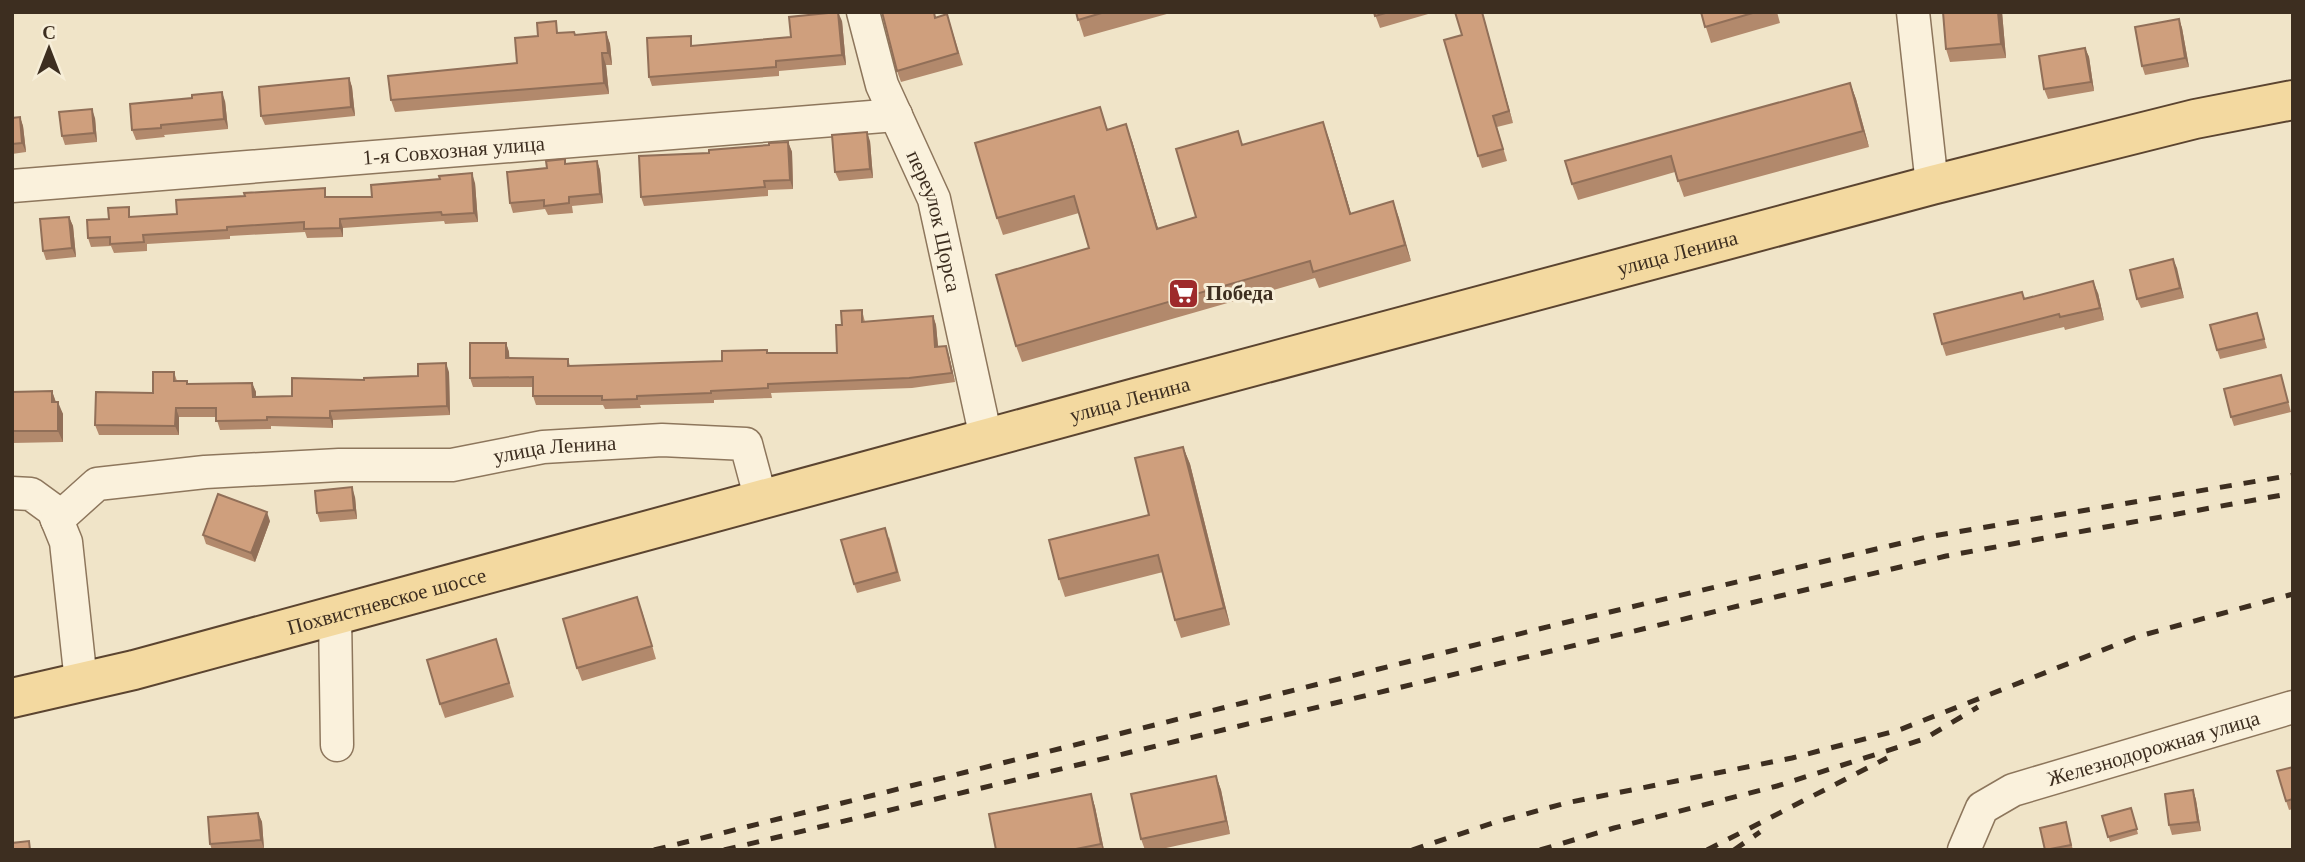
<svg xmlns="http://www.w3.org/2000/svg" width="2305" height="862" viewBox="0 0 2305 862" font-family="'Times New Roman',serif">
<rect width="100%" height="100%" fill="#f0e4c8"/>
<g fill="none" stroke-linecap="round" stroke-linejoin="round">
<defs>
<g id="minor">
<path id="s1" d="M863,12l19,73 52,114 52,239"/>
<path d="M1913,12l19,173"/>
<path id="s2" d="M12,186l884,-71"/>
<path d="M12,493l19,1 22,16 13,32 15,140"/>
<path id="s3" d="M57,520l40,-36 108,-12 134,-7h113l91,-18 119,-7 84,4 15,56"/>
<path d="M335,615l2,130"/>
<path id="s4" d="M1964,850l18,-42 31,-18 280,-83"/>
</g>
<g id="major">
<path id="s5" d="M12,698l122,-28 1001,-272 797,-213 263,-66 98,-19"/>
</g>
</defs>
<use href="#minor" stroke="#8d765c" stroke-width="35"/>
<use href="#major" stroke="#5b4430" stroke-width="42"/>
<use href="#minor" stroke="#faf1dc" stroke-width="32"/>
<use href="#major" stroke="#f3d9a0" stroke-width="38"/>
<path stroke="#3d2e20" stroke-width="5" stroke-dasharray="12 12" stroke-linecap="butt" d="M654,850l905,-226 368,-87 366,-62
M724,850l1222,-294 347,-63
M1412,850l81,-27 73,-20 226,-45 107,-28 237,-93 157,-43
M1540,850l74,-22 163,-42 147,-47 54,-32
M1707,850l180,-92
M1734,850l26,-18"/>
</g>
<path fill="#b2896c" d="M1076,12h98l-90,25z
M1374,12h61l-55,16z
M1482,12l31,111 -16,4 10,34 -25,7 -4,-12 -16,-121z
M1701,12h76l3,11 -69,20z
M2002,12l4,46 -56,4 -4,-13z
M947,14l16,51 -62,17 -4,-11 39,-54z
M2179,19l3,9 7,39 -44,8 -3,-9z
M842,21l4,44 -67,6v5l-127,10 -3,-9 45,-31 97,-9z
M606,32l4,12 2,21h-6l3,29 -214,18 -4,-12 126,-37 21,-27 23,-3 14,2z
M2085,48l4,9 5,34 -46,8 -4,-10z
M349,78l3,9 3,29 -90,9 -4,-9z
M1850,83l6,16 13,48 -185,50 -9,-25 -97,28 -6,-16z
M225,101l3,28 -64,6 1,2 -29,3 -4,-10z
M20,117l3,9 3,26 -14,2v-36z
M95,118l2,24 -32,3 -3,-9z
M1108,129l24,12 26,88 38,-12 42,-86 4,14 87,-6 22,75 42,-13 18,60 -92,27 -4,-10 -293,84 -6,-16 73,-98 -10,-35 -76,22 -6,-17z
M870,141l3,37 -34,3 -4,-9z
M788,142l4,10 1,37 -25,1v6l-124,10 -3,-9 128,-52z
M597,161l3,9 3,33 -31,3 1,7 -25,2 -3,-6 -32,4 -3,-10 37,-35 20,-5z
M475,183l3,39 -33,2 -1,-3 -101,7v9l-36,1 -2,-6 -75,4v3l-83,5v7l-33,2 -3,-7 -20,1 -3,-9 21,-19 68,-5 151,-17h44z
M69,217l4,9 3,31 -30,3 -3,-9z
M2173,259l11,39 -43,10 -4,-9z
M2022,292l2,6 74,-5 6,27 -39,10 -1,-3 -118,29 -4,-12z
M862,310l3,12 68,-6 3,9 2,22 11,9 6,26 -43,6 -141,5 1,5 -58,2v3l-74,2 1,3 -36,1 -2,-4h-67l-3,-9v-9h-60l-3,-9 36,-35 3,9v6l59,1 2,7 152,-5 45,-11 1,3h69l5,-28z
M2257,313l10,35 -47,11 -3,-9z
M174,372l3,9 12,3 63,-1 4,9v5l36,-1 72,-16 54,-4 31,-4 1,43 -117,5v8l-62,-2v3l-51,1 -4,-13h-37v18h-80l-4,-10 58,-32z
M2281,375l10,37 -57,14 -3,-9z
M52,391l4,11 7,12v28l-51,1v-51z
M1183,447l7,17 40,161 -49,13 -6,-18 -12,-48 -98,25 -6,-18 90,-64z
M355,497l2,22 -37,3 -3,-9z
M270,521l-15,41 -49,-18 -3,-9z
M889,537l12,44 -44,12 -3,-9z
M642,611l14,48 -74,22 -5,-13z
M496,639l18,58 -69,21 -5,-14z
M2293,767v42l-4,1 -3,-9z
M1216,776l5,14 9,44 -73,16h-12l-4,-11z
M2193,790l3,10 5,31 -29,4 -3,-10z
M1091,794l4,13 9,43h-108z
M2131,808l7,26 -28,8 -8,-26z
M258,813l4,9 2,27 -52,1 -2,-6z
M2067,827l6,23h-28z"/>
<path fill="#916f58" d="M838,12l4,9 4,44 -4,-10z
M1482,12l31,111 -4,-12z
M1998,12h4l4,46 -5,-14z
M2179,19l3,9 7,39 -4,-9z
M606,32l4,12 2,21 -4,-12z
M2085,48l4,9 5,34 -3,-9z
M602,53l4,12 3,29 -5,-11z
M349,78l3,9 3,29 -4,-9z
M1850,83l6,16 13,48 -6,-16z
M222,92l3,9 3,28 -4,-10z
M92,109l3,9 2,24 -3,-9z
M20,117l3,9 3,26 -4,-9z
M1323,122l6,17 27,91 -6,-16z
M1126,124l6,17 31,104 -6,-16z
M867,132l3,9 3,37 -3,-9z
M788,142l4,10 1,37 -3,-9z
M597,161l3,9 3,33 -3,-9z
M472,173l3,10 3,39 -4,-9z
M1393,201l6,17 12,43 -6,-16z
M69,217l4,9 3,31 -4,-9z
M340,219l3,9v9l-3,-9z
M2173,259l4,9 7,30 -4,-10z
M2093,281l5,12 6,27 -4,-12z
M933,316l3,9 3,31 -4,-9z
M506,343l3,9 1,15 -4,-9z
M946,346l3,10 6,26 -3,-9z
M446,363l3,9 1,43 -3,-9z
M252,383l4,9v14l-3,-9z
M52,391l4,12 -4,-1z
M58,402l5,12v28l-5,-11z
M176,408l3,9v18l-4,-9z
M330,411l3,9v8l-3,-10z
M1183,447l7,17 40,161 -6,-17z
M352,487l3,10 2,22 -3,-9z
M267,512l3,9 -15,41 -4,-9z
M1216,776l5,14 9,44 -4,-13z
M2193,790l3,10 5,31 -3,-9z
M1091,794l4,13 9,43h-1l-2,-6z
M258,813l4,9 2,27 -3,-9z"/>
<path fill="#cf9f7d" stroke="#916f58" stroke-width="2" d="M838,12l4,43 -66,6v6l-127,10 -2,-39 44,-2v10l100,-9 -2,-20z
M882,12h52l1,6 12,-4 11,39 -61,18z
M1076,12h29l-27,8z
M1374,12h15l-14,4z
M1455,12h27l27,99 -16,5 10,33 -25,7 -34,-116 18,-5z
M1701,12h55l-51,15z
M1943,12h55l3,32 -55,5z
M2179,19l6,39 -43,8 -7,-39z
M556,21l1,12 17,-1 1,3 31,-3 2,21h-6l2,30 -213,17 -3,-24 129,-13 -2,-25 23,-2 -1,-13z
M2085,48l6,34 -47,7 -5,-33z
M349,78l2,29 -90,9 -2,-29z
M1850,83l13,48 -185,50 -7,-25 -99,28 -7,-23z
M222,92l2,27 -63,6v3l-29,2 -2,-26 62,-6v-3z
M1100,107l7,23 19,-6 31,105 39,-12 -20,-68 62,-18 4,14 81,-23 27,92 43,-13 12,44 -92,27 -3,-11 -294,85 -20,-71 93,-27 -15,-52 -77,22 -22,-75z
M92,109l2,24 -32,3 -3,-24z
M20,117l2,26 -10,1v-26z
M867,132l3,37 -35,3 -3,-37z
M788,142l2,38 -26,1 1,6 -124,10 -2,-41 70,-3v-3l60,-5v-2z
M565,159v5l32,-3 3,33 -31,3v6l-25,3v-6l-34,3 -3,-31 40,-4 -1,-7z
M472,173l2,40 -32,2 -1,-3 -101,7v9l-36,1v-7l-77,5v3l-84,5 1,7 -34,2v-7l-22,1 -1,-18 22,-1 -1,-11 21,-1v10l48,-3 -1,-14 69,-4 -1,-3 81,-5v9h47l-1,-12 69,-6 -1,-3z
M69,217l3,31 -29,3 -3,-32z
M2173,259l7,29 -43,11 -7,-29z
M2093,281l7,27 -40,9 -1,-3 -117,30 -8,-30 88,-22 2,7z
M862,310v12l71,-6 2,31 11,-1 6,27 -43,5 -141,6v4l-57,3v2l-74,3v3l-35,1v-4h-69v-19l-63,1v-35h36v15l62,1v7l154,-5v-10l45,-1v3h70l-1,-28h6l-1,-14z
M2257,313l7,26 -47,11 -7,-25z
M446,363l1,43 -117,5v7l-63,-1v3l-51,1v-13h-40l-1,18 -80,-1 1,-33 57,1v-21h21v9h13v3l65,-1 1,14 39,-1v-18l72,2v-2l54,-2v-12z
M2281,375l7,27 -57,15 -7,-28z
M52,391v11h6v29h-46v-39z
M1183,447l41,161 -49,12 -17,-65 -99,24 -10,-39 100,-25 -14,-57z
M352,487l2,23 -37,3 -2,-22z
M218,494l49,18 -16,41 -48,-18z
M885,528l12,44 -43,12 -13,-44z
M637,597l15,49 -75,22 -14,-49z
M496,639l13,44 -69,21 -13,-44z
M2293,767v32l-7,2 -9,-30z
M1216,776l10,45 -85,18 -10,-45z
M2193,790l5,32 -29,3 -4,-31z
M1091,794l10,50 -30,6h-75l-7,-36z
M2131,808l6,21 -29,8 -6,-21z
M258,813l3,27 -51,4 -2,-27z
M2066,822l5,23 -26,5 -5,-22z
M29,841l1,9h-18v-7z"/>
<defs>
<symbol id="supermarket-square" viewBox="-11 -11 22 22"><rect x="-9" y="-9" width="18" height="18" rx="4" fill="#9e2a2b" stroke="#f7eed8"/><path d="M-6-5.5h2.5l.6 2H6L4.5 2H-2.5L-4.4-4H-6ZM-1.5 3.2a1.3 1.3 0 1 0 .1 0ZM3 3.2a1.3 1.3 0 1 0 .1 0Z" fill="#fff"/></symbol>
</defs>
<g fill-rule="evenodd">
<use href="#supermarket-square" x="1166" y="276" width="35" height="35"/>
</g>
<g text-anchor="middle" stroke-width="6" stroke-linejoin="round" paint-order="stroke">
<g font-size="21" fill="#3d2e20" stroke="#f7eed8">
<text dy="7" stroke="none"><textPath href="#s2" startOffset="443">1-я Совхозная улица</textPath></text>
<text dy="7" stroke="none"><textPath href="#s1" startOffset="222">переулок Щорса</textPath></text>
<text dy="7" stroke="none"><textPath href="#s5" startOffset="1724">улица Ленина</textPath></text>
<text dy="7" stroke="none"><textPath href="#s5" startOffset="1157">улица Ленина</textPath></text>
<text dy="7" stroke="none"><textPath href="#s3" startOffset="514">улица Ленина</textPath></text>
<text dy="7" stroke="none"><textPath href="#s5" startOffset="387">Похвистневское шоссе</textPath></text>
<text dy="7" stroke="none"><textPath href="#s4" startOffset="228">Железнодорожная улица</textPath></text>
</g>
<g font-size="21" font-weight="bold" fill="#3d2e20" stroke="#f7eed8" text-anchor="start">
<text x="1206" y="300">Победа</text>
</g>
</g>
<rect width="2305" height="862" fill="none" stroke="#3d2e20" stroke-width="28"/>
<g transform="translate(49 49)" stroke="#f7eed8" stroke-width="5" paint-order="stroke">
<path d="M0-5L12 26L0 18L-12 26Z" fill="#3d2e20"/>
<text y="-10" font-size="19" font-weight="bold" text-anchor="middle" fill="#3d2e20">С</text>
</g>
</svg>
